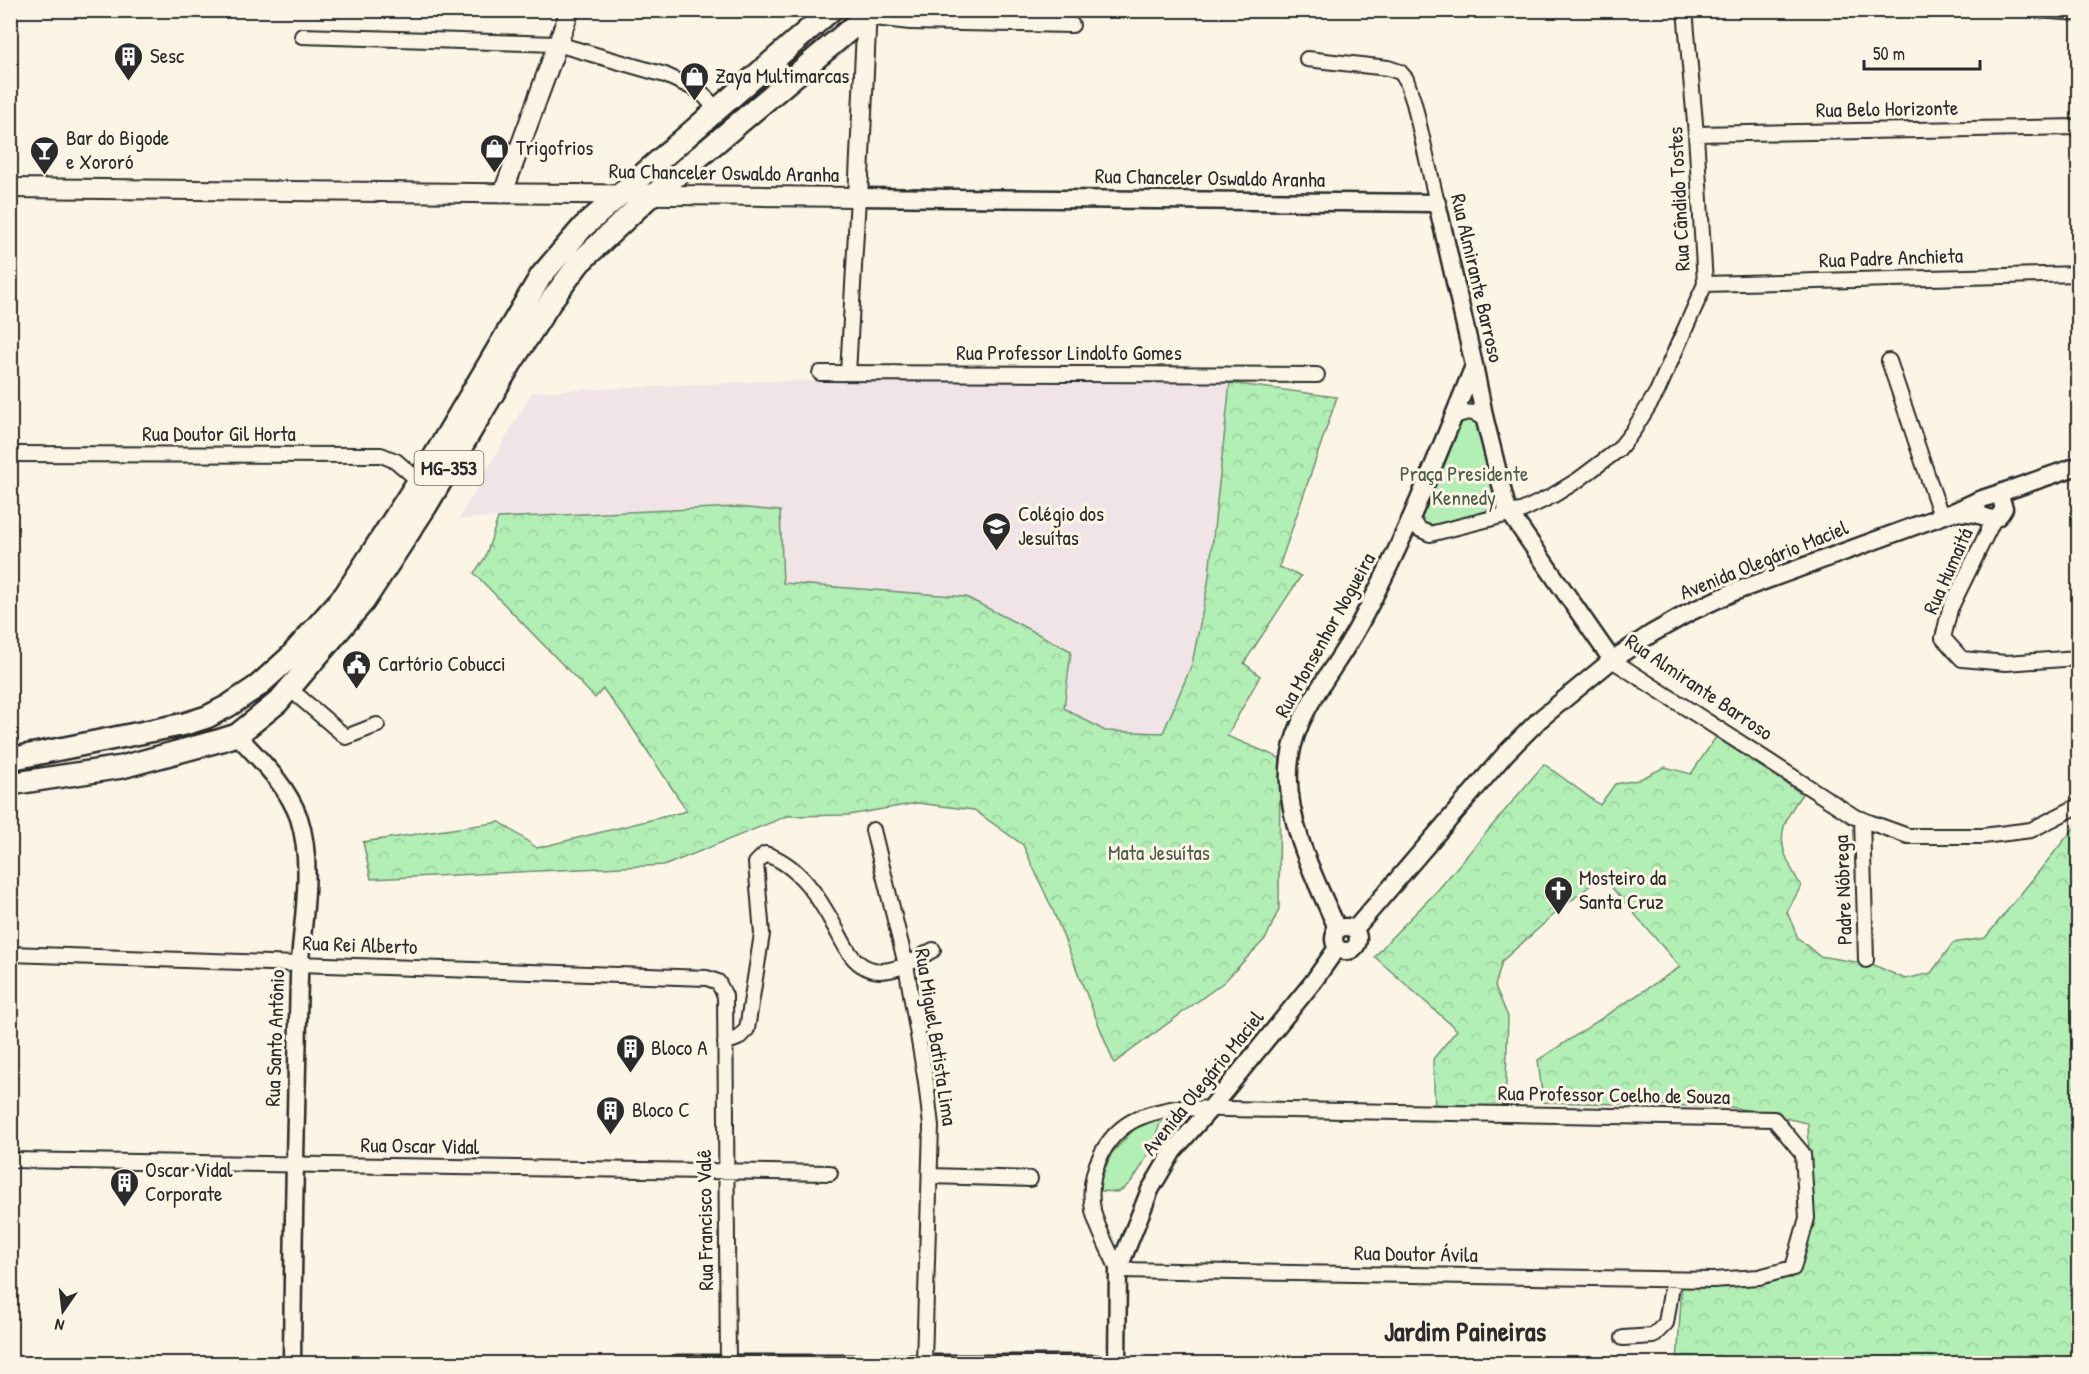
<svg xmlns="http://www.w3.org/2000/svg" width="2089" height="1374" viewBox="0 0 2089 1374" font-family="'Patrick Hand',sans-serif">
<defs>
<pattern id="forest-crowns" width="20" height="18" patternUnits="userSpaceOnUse" patternTransform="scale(1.5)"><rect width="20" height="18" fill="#b1efb5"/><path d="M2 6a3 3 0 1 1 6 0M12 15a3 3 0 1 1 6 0" fill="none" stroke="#98cd9c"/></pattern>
</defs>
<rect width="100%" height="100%" fill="#fcf5e5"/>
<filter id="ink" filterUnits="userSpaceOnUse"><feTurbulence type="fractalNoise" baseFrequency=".0167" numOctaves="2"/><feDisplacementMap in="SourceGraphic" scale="12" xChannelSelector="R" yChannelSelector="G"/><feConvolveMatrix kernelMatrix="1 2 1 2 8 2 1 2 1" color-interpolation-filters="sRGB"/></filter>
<g filter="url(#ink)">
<path fill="#f1e4e6" d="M769,381l461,2 -22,201 -16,80 -29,69 -58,-2 -41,-24 -98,-110 -183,-14 -3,-72 -43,-4 -278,12 73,-127z"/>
<path fill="url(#forest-crowns)" stroke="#6e8d70" stroke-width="1.5" d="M1230,383l107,14 -58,170 22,9 -57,87 16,13 -33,60 53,22 -1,151 -13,29 -42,44 -110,81 -60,-150 -31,-68 -49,-35 -57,-7 -68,12 -62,1 -121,49 -295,14 -8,-37 137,-20 37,26 150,-37 -58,-88 -26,-34 -8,9 -121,-125 11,-15 13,-40 239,-11 43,4 3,72 183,14 105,54 -7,57 41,23 58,2 29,-69 16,-80z
M1716,737l86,57c-28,39 -24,52 -1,92l-14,26 11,26 21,18 55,9 31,14 26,-6 22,-30 32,-5 93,-115v540h-401l5,-80 109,-5 20,-55 -3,-100 -77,-16 -188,-5 -5,-42 142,-93 -78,-91 -45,36 -55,49 -7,25 13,31 -3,95 -70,-2 -2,-51 24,-29 -82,-73 15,-18 47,-48 107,-127 56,41 15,-21 23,-4 27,-13 26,7z"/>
<path fill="#b1efb5" stroke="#6e8d70" stroke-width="1.5" d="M1468,418l10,5 21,82 -4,3c-13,4 -59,22 -70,15 -5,-3 -4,-9 -4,-13l36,-85z
M1163,1116c-8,20 -24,70 -47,76 -4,0 -10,-1 -15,-1l-2,-6 12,-31 27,-29z"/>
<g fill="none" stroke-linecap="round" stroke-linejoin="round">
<defs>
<path id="minor" d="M2037,10l41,3
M866,17l44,5 162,3
M302,36l255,8 108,31 35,16 17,19
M1307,59l81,9 12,4 6,7 8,24 23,100
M1696,134l382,-7
M1705,284l373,-10
M1889,361l52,155
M820,373l497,2
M848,373l10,-176
M1453,417c14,-6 20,-7 32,3
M10,454l371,1 15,6 23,20
M1507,509l7,3 7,-1 31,-15 26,-16 40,-30 15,-19 24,-39 48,-108 -9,-150 -11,-124
M1412,519l7,10 11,5 79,-20
M1994,519l-44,90 -7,29 19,21 44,4 72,-5
M1612,660l243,157 53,19h75l48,-6 47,-24
M290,689l56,48 31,-12
M1862,819l4,141
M873,830l33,135 20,117 5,44 -7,236
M10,954l697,24 11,4 7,14 3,368
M725,1043l13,-5 9,-9 15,-95 -6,-71 9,-9c34,10 55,45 71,75 8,15 15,32 31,39 22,10 48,-8 66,-18
M1175,1108l599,11 29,35 4,64 -14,50 -34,9 -46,3 -595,-10c-7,-17 -22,-43 -25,-60 -7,-38 13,-81 51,-94 10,-4 21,-6 31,-8z
M10,1160l820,13
M930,1176l100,3
M1623,1338l30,-2 13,-13 7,-43"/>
<path id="tertiary" d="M858,197l579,6 37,162 11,55 22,89 105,151
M1997,494l81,-28
M1953,512c8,1 19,0 26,3 14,4 17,8 25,-7l-4,-12 -3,-2 -18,6 -3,3 3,12
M237,735c24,26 50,50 62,83 16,51 2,107 0,159 -3,129 -6,258 -7,387
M1334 939a12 12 0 1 1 24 0a12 12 0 1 1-24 0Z
M1354,930l153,-178 32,-32 73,-60 39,-26 37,-21 43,-20 222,-81 26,-12
M1335,934v-11c-22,-47 -53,-111 -45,-164 7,-50 45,-89 68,-132 46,-84 80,-173 116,-261
M677,1364h419
M1117,1364l1,-94 32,-80 23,-39 37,-42 103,-127 24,-34"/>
<path id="secondary" d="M10,188l848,9 9,-187
M503,193l67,-183"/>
<path id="primary" d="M10,759l175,-35 22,-7 21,-11 30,-20 31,-28 56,-63 89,-138 107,-181 42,-49 248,-217
M10,784l112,-17 96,-26 19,-6 41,-33 86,-101 62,-95 85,-143 42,-65 27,-36 71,-67 5,-2 217,-183"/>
</defs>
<use href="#minor" stroke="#2b2b2b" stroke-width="18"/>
<use href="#tertiary" stroke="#2b2b2b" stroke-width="21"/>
<use href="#secondary" stroke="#2b2b2b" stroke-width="22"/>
<use href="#primary" stroke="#2b2b2b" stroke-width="26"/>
<use href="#minor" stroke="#fcf5e5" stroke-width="14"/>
<use href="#tertiary" stroke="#fcf5e5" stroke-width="16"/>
<use href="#secondary" stroke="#fcf5e5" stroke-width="18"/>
<use href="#primary" stroke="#fcf5e5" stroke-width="21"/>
</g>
</g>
<defs>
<symbol id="building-pin" viewBox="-11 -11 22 30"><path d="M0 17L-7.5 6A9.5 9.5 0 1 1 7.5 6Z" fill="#2b2b2b" stroke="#fcf5e5"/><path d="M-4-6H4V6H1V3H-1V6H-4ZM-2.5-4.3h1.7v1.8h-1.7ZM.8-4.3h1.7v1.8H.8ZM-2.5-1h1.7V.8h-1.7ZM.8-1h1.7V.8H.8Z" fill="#fff"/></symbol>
<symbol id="shop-pin" viewBox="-11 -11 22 30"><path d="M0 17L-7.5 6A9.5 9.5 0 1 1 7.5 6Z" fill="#2b2b2b" stroke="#fcf5e5"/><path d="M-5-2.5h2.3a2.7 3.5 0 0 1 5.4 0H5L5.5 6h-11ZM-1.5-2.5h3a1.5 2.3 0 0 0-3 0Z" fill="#fff"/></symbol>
<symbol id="bar-pin" viewBox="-11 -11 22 30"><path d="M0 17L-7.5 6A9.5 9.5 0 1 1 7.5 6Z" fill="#2b2b2b" stroke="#fcf5e5"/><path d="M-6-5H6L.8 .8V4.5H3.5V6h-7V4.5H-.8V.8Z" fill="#fff"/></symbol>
<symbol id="school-pin" viewBox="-11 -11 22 30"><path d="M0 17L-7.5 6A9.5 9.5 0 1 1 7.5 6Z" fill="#2b2b2b" stroke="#fcf5e5"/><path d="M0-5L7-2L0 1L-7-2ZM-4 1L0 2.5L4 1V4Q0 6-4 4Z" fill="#fff"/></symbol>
<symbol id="civic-pin" viewBox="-11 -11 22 30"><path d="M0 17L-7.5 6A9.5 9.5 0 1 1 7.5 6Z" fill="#2b2b2b" stroke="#fcf5e5"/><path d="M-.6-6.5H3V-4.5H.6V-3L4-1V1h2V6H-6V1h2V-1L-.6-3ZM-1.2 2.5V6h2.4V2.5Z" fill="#fff"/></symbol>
<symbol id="church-pin" viewBox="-11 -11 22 30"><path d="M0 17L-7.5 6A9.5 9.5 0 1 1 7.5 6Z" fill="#2b2b2b" stroke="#fcf5e5"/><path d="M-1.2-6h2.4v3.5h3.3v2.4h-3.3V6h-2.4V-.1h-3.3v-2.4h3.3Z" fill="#fff"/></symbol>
</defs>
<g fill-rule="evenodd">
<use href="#building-pin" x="112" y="40" width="33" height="45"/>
<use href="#shop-pin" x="678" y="60" width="33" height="45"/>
<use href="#shop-pin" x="478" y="132" width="33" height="45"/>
<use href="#bar-pin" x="28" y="134" width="33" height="45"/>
<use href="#school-pin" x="980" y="510" width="33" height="45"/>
<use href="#civic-pin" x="340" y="648" width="33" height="45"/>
<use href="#church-pin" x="1542" y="874" width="33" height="45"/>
<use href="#building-pin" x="614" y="1032" width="33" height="45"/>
<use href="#building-pin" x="594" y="1094" width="33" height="45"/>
<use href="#building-pin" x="108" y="1166" width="33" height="45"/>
</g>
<g text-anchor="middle" stroke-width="6" stroke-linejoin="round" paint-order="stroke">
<rect fill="#fcf5e5" stroke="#6a6863" stroke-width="1.5" x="414.5" y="451" width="69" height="34" rx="4.5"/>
<g font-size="20" font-weight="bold" fill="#2b2b2b">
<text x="449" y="475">MG-353</text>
</g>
<g font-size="21" fill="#2b2b2b" stroke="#fcf5e5" text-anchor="start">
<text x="150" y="63">Sesc</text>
<text x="715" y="83">Zaya Multimarcas</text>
<text x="66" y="145">Bar do Bigode<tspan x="66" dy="24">e Xororó</tspan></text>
<text x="516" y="155">Trigofrios</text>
<text x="1018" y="521">Colégio dos<tspan x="1018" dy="24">Jesuítas</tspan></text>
<text x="378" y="671">Cartório Cobucci</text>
<text x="1579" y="885">Mosteiro da<tspan x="1579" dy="24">Santa Cruz</tspan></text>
<text x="651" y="1055">Bloco A</text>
<text x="632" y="1117">Bloco C</text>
<text x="145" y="1177">Oscar Vidal<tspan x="145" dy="24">Corporate</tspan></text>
</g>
<g font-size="21" fill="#2b2b2b" stroke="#fcf5e5">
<text transform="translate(1887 109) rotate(-1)" y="7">Rua Belo Horizonte</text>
<text transform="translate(724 173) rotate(1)" y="7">Rua Chanceler Oswaldo Aranha</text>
<text transform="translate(1210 178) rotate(1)" y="7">Rua Chanceler Oswaldo Aranha</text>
<text transform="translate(1679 199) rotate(-93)" y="7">Rua Cândido Tostes</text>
<text transform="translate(1891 258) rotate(-2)" y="7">Rua Padre Anchieta</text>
<text transform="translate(1477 278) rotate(77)" y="7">Rua Almirante Barroso</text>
<text x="1069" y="360">Rua Professor Lindolfo Gomes</text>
<text x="219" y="441">Rua Doutor Gil Horta</text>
<text transform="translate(1764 560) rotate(-22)" y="7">Avenida Olegário Maciel</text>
<text transform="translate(1948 571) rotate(-66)" y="7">Rua Humaitá</text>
<text transform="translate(1325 635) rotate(-61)" y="7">Rua Monsenhor Nogueira</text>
<text transform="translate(1699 687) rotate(34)" y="7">Rua Almirante Barroso</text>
<text transform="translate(1843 890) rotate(-92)" y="7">Padre Nóbrega</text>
<text transform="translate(360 945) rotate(2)" y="7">Rua Rei Alberto</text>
<text transform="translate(936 1037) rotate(81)" y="7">Rua Miguel Batista Lima</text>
<text transform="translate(275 1038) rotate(-88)" y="7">Rua Santo Antônio</text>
<text transform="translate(1203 1083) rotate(-51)" y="7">Avenida Olegário Maciel</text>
<text transform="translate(1614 1095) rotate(1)" y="7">Rua Professor Coelho de Souza</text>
<text transform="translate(420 1146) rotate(1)" y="7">Rua Oscar Vidal</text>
<text transform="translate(705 1220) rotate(-91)" y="7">Rua Francisco Valê</text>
<text transform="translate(1416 1254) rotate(1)" y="7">Rua Doutor Ávila</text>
</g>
<g font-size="21" fill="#4c5c4e" stroke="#fcf5e5">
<text x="1464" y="481">Praça Presidente<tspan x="1464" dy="24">Kennedy</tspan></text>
<text x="1159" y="860">Mata Jesuítas</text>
</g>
<g font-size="27" font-weight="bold" fill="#2b2b2b" stroke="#fcf5e5">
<text x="1465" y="1341">Jardim Paineiras</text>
</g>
</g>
<rect width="2089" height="1374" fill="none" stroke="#fcf5e5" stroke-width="36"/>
<rect x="18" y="18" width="2053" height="1338" fill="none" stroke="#2b2b2b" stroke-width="2" filter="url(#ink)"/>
<g transform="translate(63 1311) rotate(194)" stroke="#fcf5e5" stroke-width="4.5" paint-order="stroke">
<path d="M0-4.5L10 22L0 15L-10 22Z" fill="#2b2b2b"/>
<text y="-9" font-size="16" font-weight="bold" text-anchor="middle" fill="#2b2b2b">N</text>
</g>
<path d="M1864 60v9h116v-9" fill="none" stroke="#2b2b2b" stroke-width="3"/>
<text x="1873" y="60" font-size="18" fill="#2b2b2b" stroke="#fcf5e5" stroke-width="4.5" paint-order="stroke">50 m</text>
</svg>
